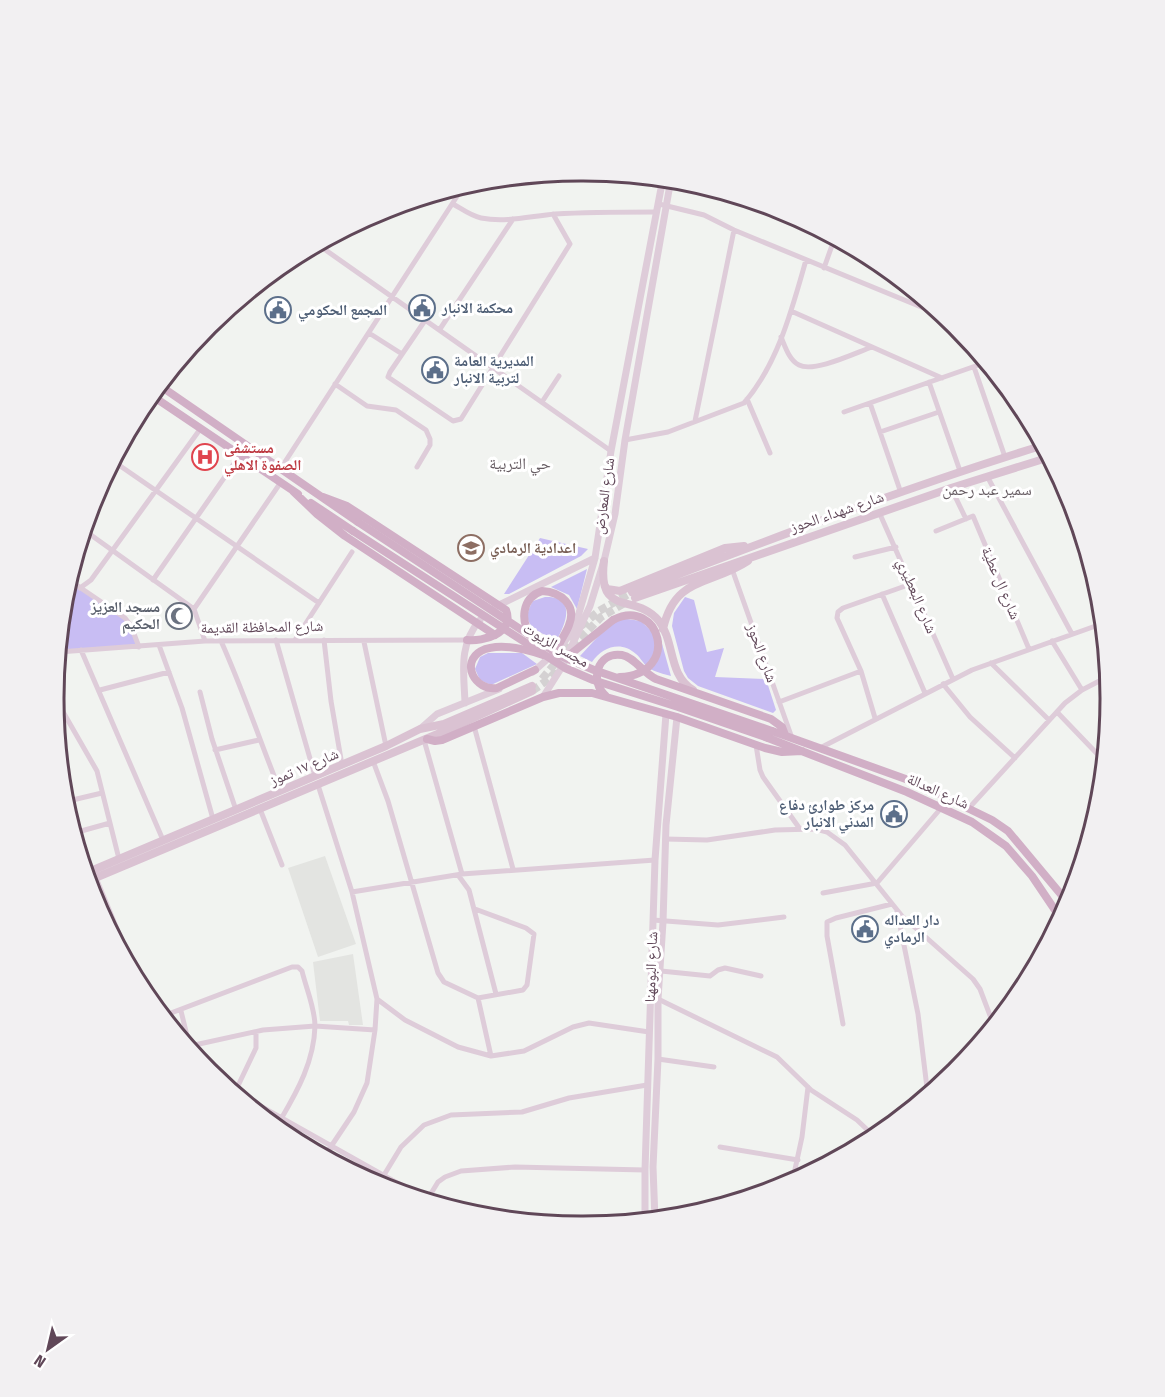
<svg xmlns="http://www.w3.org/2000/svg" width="1165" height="1397" viewBox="0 0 1165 1397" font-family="'Fira Sans Condensed','Noto Naskh Arabic',sans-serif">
<rect width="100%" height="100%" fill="#f1f3f0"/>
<path fill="#e3e4e1" d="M325,856l31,88 -38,13 -30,-89z
M353,954l10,71h-14l-1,-4h-28l-7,-59z"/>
<path fill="#c8bdf3" d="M540,538l48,11 -7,7 -72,38h-5z
M587,569l-10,40 -8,-14 -18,-8z
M69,580l60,42 10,25 -80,5 5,-57z
M545,597c32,-1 21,27 11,44 -19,-11 -38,-16 -23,-40z
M685,597l9,3 13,52 17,-4 -9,29 51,2 10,31 -3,3 -75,-27 -10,-8 -4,-7 -12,-45 2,-13z
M620,618l21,3 20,19 10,36c-7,-2 -16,-4 -22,-8 -6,-4 -8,-10 -13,-14 -15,-14 -34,-7 -44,8l-12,-6 24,-26z
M488,653h34l15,11 -46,21 -11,-5 -5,-11 5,-12z"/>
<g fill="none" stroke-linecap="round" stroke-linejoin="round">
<path stroke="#d4d1d2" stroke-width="8" stroke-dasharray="8 4" stroke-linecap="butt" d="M581,626l18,-15 33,-19
M572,647l29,-30 27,-16
M542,679l11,-13 20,-31
M532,691l17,-12 11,-12"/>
<path stroke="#deccd9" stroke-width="5" d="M453,204c9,5 18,12 28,14 25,5 50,-2 74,-4 34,-2 68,-2 101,-2
M659,204l45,11 30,15 214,88
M317,244l294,207
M824,268l11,-31
M791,311l151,67
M426,319l-36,53 -2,5 65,44 8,-2 109,-175 -17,-30
M440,329l73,-110
M369,333l33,21
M781,337c4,9 8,23 18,28 15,8 56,-12 73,-18
M974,367l31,90
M929,382l31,89
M335,384l32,22 29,4 30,20 4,9v6l-13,22
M747,399l23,54
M542,402l17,-26
M870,403l31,90
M844,412l143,-50
M695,421l39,-191
M880,432l59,-20
M625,440l43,-8 76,-29c34,-39 48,-94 62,-143
M113,461l206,142
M281,468l184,-284
M106,475l51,-76
M987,476l85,158
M951,488l15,31
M879,512l74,167
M84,530l110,79 11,32
M936,531l37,-15 56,133
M1081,531l-2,1 7,15
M855,557l41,-10
M732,569l60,169
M69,580l56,38 6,8 8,21
M153,580l87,-125
M80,588l11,-8 110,-152
M882,594l43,99
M194,609l87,-127
M276,640l39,136
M295,640l57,-88
M324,640l7,61 11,64
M221,641c22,49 39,100 59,150
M1052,641l30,49
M364,642l22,104
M159,645l23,63 31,111
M81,650l82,190
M59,652l146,-11 262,-1
M991,663l58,57
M943,684l27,33 45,41
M100,690l69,-18
M200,692l12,47 24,71
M54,696l43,75 22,88
M779,702l82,-31
M1057,712l48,50
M875,718l-14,-47 -24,-53 1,-6 5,-4 68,-24
M474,726l39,143
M424,740l38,134
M756,745l4,25 3,7 37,52
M820,748l152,-78 132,-47
M215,750l44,-10
M373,761l15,40 50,172 6,9 34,16 13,58
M318,785l34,107 25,107 -2,31 -8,53 -13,29 -30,45
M64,802l38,-9
M969,808l96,-105 17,-13 27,-14
M260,809l22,56
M74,833l36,-10
M665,839l42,1 68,-10 41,-1 11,3 18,13 57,71 71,63 7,10 14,37
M458,875l11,15 27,104
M96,878l47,114
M352,892l110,-18 193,-14
M823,893l54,-10 65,-76
M475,909l51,19 8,6 -7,51 -4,5 -45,8
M897,911l21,103 10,82
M653,920l65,5 66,-8
M661,971l49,5 8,-6 7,-2 36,8
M377,999l28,21 53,27 33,9 33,-5 49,-24 16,-4 60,9
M658,999l119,58 34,33 46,30 19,18
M181,1011l9,37
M163,1016l129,-49h6l4,4c4,17 13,37 13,55 -1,35 -17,64 -34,93
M843,1024l-16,-88v-14l9,-4 56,-14
M190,1046l73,-16 52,-4 60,4
M658,1059l56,8
M225,1086l206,116
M235,1092l21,-44v-16
M720,1147l78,13
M384,1175l17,-28 23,-22 27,-10 71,-3 47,-14 78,-13
M792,1183l10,-46 6,-50
M427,1200l11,-18 7,-5 16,-6 54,-4 130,3
M491,1218l122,6"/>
<path stroke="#deccd9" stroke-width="7" d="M495,607l100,-49
M562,645l9,-12 8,-20 16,-55 16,-107 52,-273
M533,672l19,-17
M543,697l19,-30 28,-61 14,-45 11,-47 10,-74 46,-261
M465,703c-1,-30 -7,-58 15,-83
M420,729l17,-15 62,-25
M655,1220l-2,-53 5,-108v-60l5,-77 3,-97 11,-108
M645,1221v-51l10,-310 11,-146"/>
<path stroke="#dac2d2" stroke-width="8" d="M604,561c-7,58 32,31 55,60 16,21 9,54 34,69
M605,586l2,3 13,2 105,-43 19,-2
M632,592c136,-52 272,-104 412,-147
M635,598l316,-110 99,-31
M663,629c12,-54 48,-43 85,-68
M86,873l300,-127 34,-17 24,-5 88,-38
M88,881l359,-151 85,-39"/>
<path stroke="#d1afc6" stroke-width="8" d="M159,385l199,137
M151,395l147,99
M293,491l24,23 28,22 150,99
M323,497l24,9 159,104c9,23 -23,32 -39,30
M311,503l42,28
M532,637c-12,-15 -11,-39 10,-46 19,1 35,14 27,34 -3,9 -10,16 -12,26
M567,657l46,-37
M535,670l-38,18c-22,3 -37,-25 -16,-37 18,-9 44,-2 62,4
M606,696c-17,-14 -9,-45 16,-41 12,2 21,18 34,24l115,40 11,8 3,8
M772,731l142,51 78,38 16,11 61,73
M768,738l139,54 65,30 34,24 26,30 29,43
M427,739l8,2 7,-1 101,-43 16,-4h33l85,24 88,31 17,4 20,-1"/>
<path stroke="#d1afc6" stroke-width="8" d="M358,522l203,134 33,14 178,61
M353,531l212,137 28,12 85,27 90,31
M613,620c47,-24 69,54 7,57"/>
</g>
<defs>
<symbol id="civic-ring" viewBox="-11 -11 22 22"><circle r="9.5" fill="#fff" stroke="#5c6f8a" stroke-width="1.5"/><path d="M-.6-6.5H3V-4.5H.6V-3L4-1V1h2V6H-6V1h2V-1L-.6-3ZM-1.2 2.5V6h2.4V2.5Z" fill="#5c6f8a"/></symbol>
<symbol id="hospital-ring" viewBox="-11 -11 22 22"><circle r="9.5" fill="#fff" stroke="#e0444e" stroke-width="1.5"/><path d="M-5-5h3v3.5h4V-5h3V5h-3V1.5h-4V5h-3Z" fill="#e0444e"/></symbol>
<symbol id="university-ring" viewBox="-11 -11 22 22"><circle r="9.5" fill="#fff" stroke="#8d6e63" stroke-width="1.5"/><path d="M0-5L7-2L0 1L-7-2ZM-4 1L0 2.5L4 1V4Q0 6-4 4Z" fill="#8d6e63"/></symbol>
<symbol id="mosque-ring" viewBox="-11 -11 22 22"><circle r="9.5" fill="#fff" stroke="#6b7280" stroke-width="1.5"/><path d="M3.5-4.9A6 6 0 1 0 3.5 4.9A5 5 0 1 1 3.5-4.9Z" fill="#6b7280"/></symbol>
</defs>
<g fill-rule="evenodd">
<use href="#civic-ring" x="407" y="293" width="30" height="30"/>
<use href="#civic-ring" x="263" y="295" width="30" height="30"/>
<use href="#civic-ring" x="420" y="355" width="30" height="30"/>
<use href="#hospital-ring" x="190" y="442" width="30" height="30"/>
<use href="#university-ring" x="456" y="533" width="30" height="30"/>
<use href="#mosque-ring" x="164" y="601" width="30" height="30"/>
<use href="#civic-ring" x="879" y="799" width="30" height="30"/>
<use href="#civic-ring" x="850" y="914" width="30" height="30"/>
</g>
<g text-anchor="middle" stroke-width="6" stroke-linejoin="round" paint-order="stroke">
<g font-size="15" font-weight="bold" fill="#4e5e75" stroke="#fff" text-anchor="start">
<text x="442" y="313">محكمة الانبار</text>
<text x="298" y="315">المجمع الحكومي</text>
<text x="454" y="366">المديرية العامة<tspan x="454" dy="17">لتربية الانبار</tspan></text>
<text x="874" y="810" text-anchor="end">مركز طوارئ دفاع<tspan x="874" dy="17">المدني الانبار</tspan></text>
<text x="884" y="925">دار العداله<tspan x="884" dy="17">الرمادي</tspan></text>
</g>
<g font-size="15" font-weight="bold" fill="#be3a42" stroke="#fff" text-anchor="start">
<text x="224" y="453">مستشفى<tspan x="224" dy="17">الصفوة الاهلي</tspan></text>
</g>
<g font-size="15" fill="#604758" stroke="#fff">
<text transform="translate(604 496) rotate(-82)" y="5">شارع المعارض</text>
<text transform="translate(837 512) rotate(-19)" y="5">شارع شهداء الحوز</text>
<text transform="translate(1001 583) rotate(67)" y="5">شارع ال عطية</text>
<text transform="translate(917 596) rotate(67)" y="5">شارع البعطيري</text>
<text transform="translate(262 627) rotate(-1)" y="5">شارع المحافظة القديمة</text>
<text transform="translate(556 645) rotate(30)" y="5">مجسر الزيوت</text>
<text transform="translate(762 653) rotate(70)" y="5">شارع الحوز</text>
<text transform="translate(304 767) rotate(-23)" y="5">شارع ١٧ تموز</text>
<text transform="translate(938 791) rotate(24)" y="5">شارع العدالة</text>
<text transform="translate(651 967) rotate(-88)" y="5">شارع البومهنا</text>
</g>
<g font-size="15" font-weight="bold" fill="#785e54" stroke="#fff" text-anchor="start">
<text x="490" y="553">اعدادية الرمادي</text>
</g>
<g font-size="15" font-weight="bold" fill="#5b616d" stroke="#fff" text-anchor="end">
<text x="160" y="612">مسجد العزيز<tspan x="160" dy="17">الحكيم</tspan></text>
</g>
<g font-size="16" fill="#665c62" stroke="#fff">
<text x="520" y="469">حي التربية</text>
<text x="987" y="495">سمير عبد رحمن</text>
</g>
</g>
<path d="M0 0H1165V1397H0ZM581 181H583A517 517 0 0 1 1100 698V699A517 517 0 0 1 583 1216H581A517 517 0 0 1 64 699V698A517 517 0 0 1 581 181Z" fill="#f2f0f2" fill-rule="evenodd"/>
<path fill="none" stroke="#604758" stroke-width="3" d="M581 181H583A517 517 0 0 1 1100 698V699A517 517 0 0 1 583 1216H581A517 517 0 0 1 64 699V698A517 517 0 0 1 581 181Z"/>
<g transform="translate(48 1349) rotate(214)" stroke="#ffffff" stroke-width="4.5" paint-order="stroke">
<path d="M0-4.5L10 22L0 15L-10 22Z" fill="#604758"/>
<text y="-9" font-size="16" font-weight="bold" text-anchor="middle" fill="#604758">N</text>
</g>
</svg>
